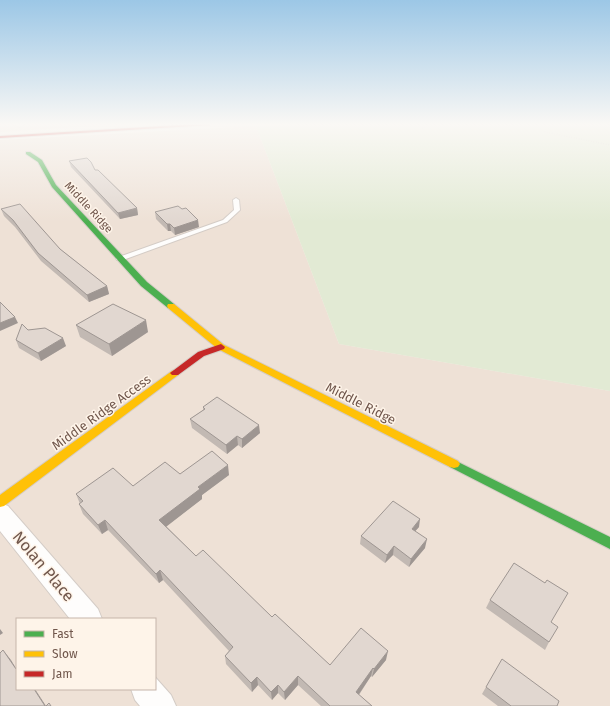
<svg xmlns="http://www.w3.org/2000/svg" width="610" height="706" viewBox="0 0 610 706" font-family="'Fira Sans',sans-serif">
<rect width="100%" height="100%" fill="#f5efe8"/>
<path fill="#eee1d6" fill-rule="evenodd" d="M0,124h125l-125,8z
M256,126l83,218 271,47v315h-610v-566zM17,619h138v70h-138z"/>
<path fill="#e2ead4" d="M300,124h310v267l-271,-47 -83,-218z"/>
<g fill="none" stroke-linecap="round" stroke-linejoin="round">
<defs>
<path id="lane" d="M236,198l3,2 1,10 -13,12 -104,38h-6l-1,-2 107,-38 11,-10 -1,-10z"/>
<path id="street" d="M14,124h11l-5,3z
M0,503l8,3 90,103 4,10h-32l-70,-88z
M155,677l16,18 5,11h-36l-5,-6 -4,-11h24z"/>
<path id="fast" d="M26,152h4l12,8 14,25 91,97 27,22 1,2 -1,2h-6l-27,-22 -89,-99 -14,-25 -12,-8z
M454,460l156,77v12l-160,-82 -2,-3 2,-3z"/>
<path id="slow" d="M168,304h6l50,41 234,116 2,3 -2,3 -4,1 -4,-1 -232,-118 -50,-41 -1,-2z
M175,370l3,1 2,2 -2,2 -174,131 -4,1v-12l172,-124z"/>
<path id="jam" d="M193,124h18l-2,1 -209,13v-2z
M221,344l4,3 -1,2 -20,7 -26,19h-6l-2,-2 28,-21z"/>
</defs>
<use href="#lane" stroke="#d4ccc6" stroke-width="2"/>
<use href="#street" stroke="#d4ccc6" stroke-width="2"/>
<use href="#fast" stroke="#d4ccc5" stroke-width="2"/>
<use href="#slow" stroke="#d4ccc5" stroke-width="2"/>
<use href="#jam" stroke="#d4ccc5" stroke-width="2"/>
<path stroke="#d6ceca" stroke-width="1.5" stroke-dasharray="0.5 2" stroke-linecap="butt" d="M545,124v8l65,13
M420,129l16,-5h9"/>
<use href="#lane" fill="#fefdfc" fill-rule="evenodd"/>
<use href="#street" fill="#fefdfc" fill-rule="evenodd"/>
<use href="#fast" fill="#4caf50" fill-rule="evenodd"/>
<use href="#slow" fill="#ffc107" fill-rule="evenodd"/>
<use href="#jam" fill="#c62828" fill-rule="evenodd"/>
</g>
<path fill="#c2b9b3" d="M69,161l26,9 42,38 1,7 -18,4 -49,-52z
M1,209l59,40 47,37 2,8 -20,8 -48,-41 -26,-34 -11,-11z
M155,212l44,15 -24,8 -4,-4h-3l-12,-12z
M76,325l72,7 -36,24 -32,-19z
M28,330l38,16 -25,15 -22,-13 -3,-8z
M203,407l57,26 -18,15 -4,-3 -11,9 -35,-26 -2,-9 13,-9z
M180,474l49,1 -27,20v4l-36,27 30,30 76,61 58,48 56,-5 -14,17 -1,-1 -12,19 13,11h-51l-23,-21 -13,15 -7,-7 -6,7 -14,-15 -6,7 -26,-28 -1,-8 4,-5 -66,-71 -4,3 -51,-53 -6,4 -19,-20 -4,-10h1l-4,-10 57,-8z
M419,527l-4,4 10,17 -16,19 -16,-12 -8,8 -25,-19 1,-8z
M490,600l61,22 -2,20 -4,8 -59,-42z
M486,687l71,19h-59l-16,-12z"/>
<path fill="#9e9692" d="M137,208l1,7 -18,4 -2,-6z
M198,220l1,7 -24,8 -1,-7z
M167,224h3l1,7h-3z
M107,286l2,8 -20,8 -2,-7z
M15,317l3,6 -18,8v-8z
M146,320l2,12 -36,24 -3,-12z
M63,338l3,8 -25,15 -3,-8z
M259,425l1,8 -18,15v-9z
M237,436l1,9 -11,9 -1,-9z
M228,465l1,10 -27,20v4l-40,31 -3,-10 39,-33z
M420,519l-1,8 -9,10 2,-8z
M105,520l3,10 -6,4 -4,-9z
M427,539l-2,9 -16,19 2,-8z
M394,546l-1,9 -8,8 2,-8z
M160,570l3,10 -4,3 -3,-9z
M0,629l3,4 -3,2z
M3,650l8,10 6,10v1z
M388,651l-2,9 -14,17 2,-8z
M373,668l-2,8 -16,24 1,-8z
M298,676v9l-13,15 -1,-8z
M257,677l1,8 -6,7 -1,-9z
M278,685v8l-6,7 -1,-8z
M34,689h1l11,17h-1z"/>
<path fill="#e1d7d0" stroke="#9e9692" d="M87,158l4,4 4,8h3l39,38 -19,5 -49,-52z
M20,204l40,45 47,37 -20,9 -49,-42 -25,-33 -12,-11z
M178,206l4,3 4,-1 12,12 -24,8 -4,-4h-3l-12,-12z
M0,302l15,15 -15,6z
M113,304l33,16 -37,24 -33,-19z
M22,324l6,6 17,-2 18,10 -25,15 -22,-13z
M217,397l42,28 -17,14 -5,-3 -11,9 -36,-26 15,-10 -2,-2z
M212,451l16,14 -30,22 2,2 -41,31 37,36 7,-6 69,67 3,-3 55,51 31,-37 27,23 -14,18 -1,-1 -17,24 16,14h-42l-32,-30 -14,16 -6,-7 -7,7 -14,-15 -6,6 -26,-27 8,-9 -73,-77 -4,4 -51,-54 -7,5 -19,-21 4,-3 -7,-7 37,-26 20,18 32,-24 15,12z
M393,501l27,18 -8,10 15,10 -16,20 -17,-13 -7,9 -26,-19z
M514,563l31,20 2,-3 21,13 -17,29 7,5 -9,15 -59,-42z
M3,650l13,19 1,-1v21h17l11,17h-45v-53z
M502,659l57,42 -2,5h-46l-25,-19z
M49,703l2,3h-5z"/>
<linearGradient id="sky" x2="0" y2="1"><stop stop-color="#9cc7e6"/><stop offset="0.56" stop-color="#faf8f5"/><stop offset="1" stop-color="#faf8f5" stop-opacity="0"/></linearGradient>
<rect width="610" height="222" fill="url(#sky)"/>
<g text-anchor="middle" stroke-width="3" stroke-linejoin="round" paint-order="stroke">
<g font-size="11" fill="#70564b" stroke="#fef4e9">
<text transform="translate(89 207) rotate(47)" y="4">Middle Ridge</text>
</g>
<g font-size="13" fill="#70564b" stroke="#fef4e9">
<text transform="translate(361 403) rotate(27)" y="5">Middle Ridge</text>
<text transform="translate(101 412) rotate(-36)" y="5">Middle Ridge Access</text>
</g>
<g font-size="16" fill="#70564b" stroke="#fef4e9">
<text transform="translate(44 566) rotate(50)" y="6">Nolan Place</text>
</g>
</g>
<rect x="16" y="618" width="140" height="72" fill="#fef4e9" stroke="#c5b5aa"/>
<rect x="24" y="631" width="20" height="6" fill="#4caf50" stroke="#c5b5aa"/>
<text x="52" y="638" font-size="12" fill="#70564b">Fast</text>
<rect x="24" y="651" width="20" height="6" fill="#ffc107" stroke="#c5b5aa"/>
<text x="52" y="658" font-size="12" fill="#70564b">Slow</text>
<rect x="24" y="671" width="20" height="6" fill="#c62828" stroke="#c5b5aa"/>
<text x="52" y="678" font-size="12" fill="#70564b">Jam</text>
</svg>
